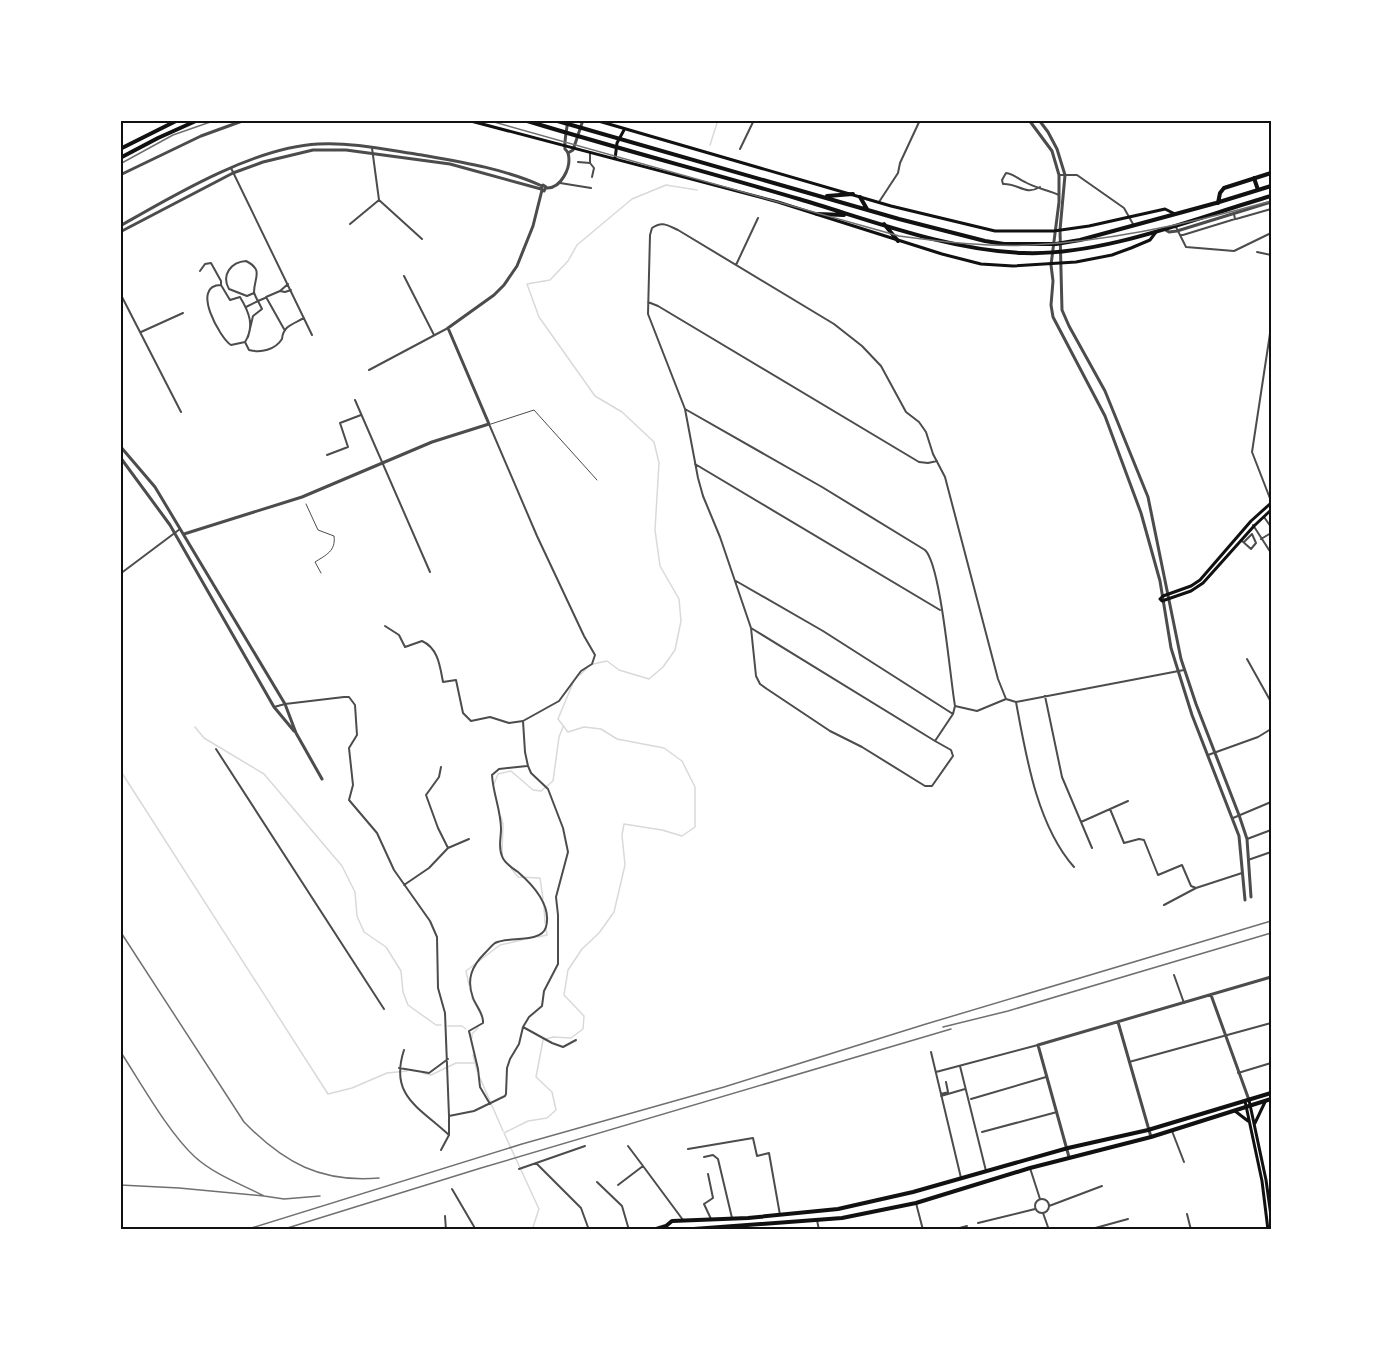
<svg xmlns="http://www.w3.org/2000/svg" width="1391" height="1350" viewBox="0 0 1391 1350" font-family="'DM Sans',sans-serif">
<rect width="100%" height="100%" fill="#fff"/>
<g fill="none" stroke-linecap="round" stroke-linejoin="round">
<path stroke="#d9d9d9" stroke-width="1.5" d="M710,145l8,-25
M593,664l14,-3 12,9 30,9 14,-12 12,-17 6,-29 -2,-22 -19,-33 -5,-36 4,-67 -5,-21 -32,-30 -27,-16 -56,-79 -12,-33 23,-4 18,-19 9,-16 55,-46 34,-14 31,5
M580,675l7,-7
M195,727l9,11 60,36 78,92 13,26 2,24 7,16 22,15 15,24 2,21 5,13 28,20h5
M120,770l208,324 24,-6 35,-15 20,-2
M494,784l4,-10 13,-3 22,19 8,1 12,-10 6,-44 4,-10
M501,817l2,7 -1,30
M511,868l7,9 22,1 3,21
M544,907l1,16
M538,937l9,-2 -1,-7
M479,961l21,-16 22,-5
M469,985l-3,-14 9,-7
M472,998l8,15
M448,1026h14l4,3
M472,1038v-4l6,-6
M473,1055l4,16
M423,1073l8,2 25,-12h18
M480,1078l23,53
M532,1230l7,-21 -35,-76 24,-12 19,-3 9,-8 -4,-18 -16,-15 7,-37 10,-3 18,1 12,-9 1,-13 -20,-21 4,-25 14,-21 17,-16 15,-21 11,-47 -3,-30 2,-11 38,6 20,6 13,-9v-40l-13,-26 -18,-13 -47,-9 -16,-10 -17,-2 -16,5 -10,-13 15,-36"/>
<path stroke="#4c4c4c" stroke-width="1" d="M491,424l43,-14 63,70
M306,504l12,26 16,6c2,15 -8,19 -19,26l6,11"/>
<path stroke="#4c4c4c" stroke-width="2" d="M372,148l7,52 43,39
M740,149l14,-29
M590,152v11l4,5 -2,9
M578,162l12,1
M231,168l81,167
M1059,175h18l47,33 9,16
M560,183l31,5
M1040,187c-15,9 -22,-4 -37,-3l-1,-4 4,-7c8,1 12,6 19,9 10,6 23,8 34,13
M879,202l19,-29 2,-10 20,-43
M1236,219l35,-10
M350,224l29,-24
M1175,225l5,10h3l52,-16 -1,-5
M1180,235l6,12 48,4 37,-18
M1257,252l14,3
M736,265l22,-47
M200,271l5,-7 6,-1 10,18v4
M404,276l30,59
M280,291l5,1 6,-2
M120,293l61,119
M648,302l10,4 261,156 9,1 9,-2
M246,307l12,-6c-1,-1 -4,-8 -4,-9 0,-14 10,-22 -8,-31 -15,1 -25,14 -17,28l18,7 7,-3
M1271,327l-19,125 19,49
M284,329l-18,-32 14,-6 8,-7
M141,332l42,-19
M248,337l5,-21 9,-7 -4,-8 7,-3
M245,342l-14,3c-11,-7 -41,-60 -10,-60l9,15 10,-3c9,15 15,29 5,45l4,8c12,3 26,0 33,-11 1,-13 11,-15 22,-21
M369,370l79,-42
M355,400l75,172
M685,409l137,78 103,63c16,15 25,128 30,156l-2,8 -18,27 16,9 2,6 -21,30h-7l-63,-39 -32,-16 -63,-42 -7,-5 -4,-8 -5,-48 -31,-91 -17,-41 -5,-18 -13,-69 -37,-95 2,-79 2,-7c10,-7 15,-3 26,2l156,94 28,22 19,20 25,46 13,10 7,10 7,22 12,23 53,202 8,20 10,3 168,-32
M327,455l21,-8 -8,-24 21,-8
M695,464l245,146
M1264,517l7,10
M1253,525l18,28
M1261,539l10,-6
M1241,540l10,9 5,-6 -4,-9 -8,8
M120,574l60,-45
M736,581l87,50 130,83
M385,626l14,9 6,12 17,-6c16,7 18,25 21,41l13,-2 7,33 8,8 19,-4 19,6 14,-2 36,-20 22,-30 11,-7 3,-9 -11,-19 -47,-100 -48,-112
M751,628l184,113
M1247,659l24,43
M1045,696l17,81 30,71
M1016,702c10,54 21,123 58,165
M955,706l22,5 29,-12
M274,707l11,-3 59,-7h5l6,8 2,30 -8,13 4,37 -4,15 28,33 17,37 36,51 7,16 1,51 7,25 4,103v19l-8,15
M216,749l168,260
M1208,755l50,-18 13,-8
M441,767l-2,10 -13,18 12,33 10,20
M1110,809l14,34 15,-4 5,1 14,35 24,-10 9,21 5,2 46,-15
M1233,818l38,-16
M1081,822l47,-21
M1247,839l24,-9
M1248,860l23,-8
M404,885l25,-17 19,-20 21,-9
M1164,905l32,-17
M1174,975l10,28
M523,1027l29,16 11,4 13,-7
M404,1050c-15,46 15,57 45,85
M931,1052l30,126
M1129,1062l142,-39
M960,1066l26,105
M399,1068l30,5 19,-14
M936,1072l102,-27
M1238,1073l33,-10
M941,1094l7,-2 -2,-10
M941,1096l24,-7
M971,1099l75,-22
M490,1104l-10,-17 -2,-18 -9,-38 14,-8c1,-9 -7,-17 -10,-25 -7,-19 -1,-32 12,-45 4,-4 6,-7 10,-10 13,-7 46,1 51,-16 6,-22 -13,-42 -28,-55 -6,-4 -14,-9 -16,-16 -4,-9 -1,-17 -1,-27 0,-19 -8,-35 -9,-54l7,-6 28,-3
M449,1116l25,-5 31,-15 1,-2 1,-26 3,-9 9,-15 4,-17 6,-10 13,-11 2,-15 14,-27v-49l-2,-18 12,-45 -5,-24 -15,-39 -17,-16 -3,-7 -3,-14 -2,-31
M1172,1131l12,31
M982,1132l75,-20
M628,1146l15,20
M688,1149l65,-11 4,18 12,-3 11,62
M704,1157l9,-2 5,4 14,59
M536,1163l45,45 8,22
M1030,1168l10,31
M519,1169l66,-23
M708,1174l5,24 -9,6 7,15
M597,1182l25,24 7,24
M618,1185l25,-19 40,54
M452,1189l24,41
M1035 1206a7 7 0 1 1 14 0a7 7 0 1 1-14 0Z
M916,1203l7,27
M1049,1206l53,-20
M1043,1213l6,17
M1187,1214l4,16
M445,1216l1,14
M817,1220l2,10
M978,1223l57,-14
M952,1230l15,-4
M1088,1230l40,-11"/>
<path stroke="#4c4c4c" stroke-width="3" d="M1029,120l23,31 7,24v27l-8,63 2,16 -2,24 2,12 52,99 36,97 19,68 11,67 21,67 47,121 6,64
M1039,120l9,12 9,17 8,26 -5,55 2,80 7,16 36,65 43,106 33,162 15,45 43,111 8,24 4,58
M568,153l5,-3 10,-30
M120,175l81,-39 44,-16
M543,185l3,2 -2,4 -3,-2z
M546,188c15,1 26,-21 22,-35 -1,-2 -2,-3 -3,-4 -1,-8 2,-21 3,-29
M120,226c54,-31 135,-79 198,-82 34,-2 70,6 104,11 40,7 83,14 120,31
M1164,229l5,3 8,-1 94,-29
M120,232l113,-59 30,-11 50,-12h33l104,14 91,25
M120,446l35,41 130,217 11,29 26,46
M120,457l50,68 104,182 20,24
M184,534l118,-37 130,-55 57,-18 -41,-96 46,-33 10,-10 13,-19 16,-40 9,-36
M1211,995l38,105
M1118,1022l33,115
M1069,1157l-31,-112 233,-68"/>
<path stroke="#111" stroke-width="3" d="M467,120l311,82 164,52 39,10 32,2 63,-4 36,-7 19,-7 19,-8 6,-8
M595,120l296,86 104,25h59l35,-5 76,-17 10,5
M615,159l2,-16 7,-13
M1271,503l-20,18 -51,59 -9,6 -28,10 -3,3 2,2 29,-10 12,-8 51,-57 17,-16
M1249,1100l17,80 5,36
M1245,1101l17,80 6,49
M1235,1111l13,10
M1255,1123l10,-21"/>
<path stroke="#111" stroke-width="4" d="M653,1230l13,-4 6,-5 76,-3 90,-9 75,-17 155,-44 80,-18 123,-37
M680,1230l162,-12 74,-15 114,-35 121,-31 120,-38"/>
<path stroke="#111" stroke-width="4" d="M524,120c91,28 184,52 275,79 71,21 151,52 225,54 79,3 171,-35 247,-57
M554,120l345,99 86,22 19,3h52l24,-4 136,-37 55,-17
M120,149l58,-29
M120,158l38,-20 40,-18
M1254,178l4,12
M827,196l26,-2
M860,197l7,12
M1218,203l2,-10 4,-5 47,-15
M817,214l27,1
M884,224l14,17"/>
<path stroke="#707070" stroke-width="1.5" d="M487,120l412,116c44,6 88,11 133,9 81,-4 161,-22 239,-44
M120,164l53,-29 43,-15
M120,931l124,191c40,41 77,61 135,56
M943,1027l65,-16 263,-78
M120,1051c21,32 48,81 75,106 20,18 46,27 69,39
M120,1185l59,3 85,8 20,3 36,-3
M245,1230l277,-86 202,-57 202,-63 345,-103
M281,1230l200,-62 470,-139"/>
</g>
<rect width="1391" height="1350" fill="none" stroke="#ffffff" stroke-width="243"/>
<rect x="122" y="122" width="1148" height="1106" fill="none" stroke="#111" stroke-width="2"/>
</svg>
